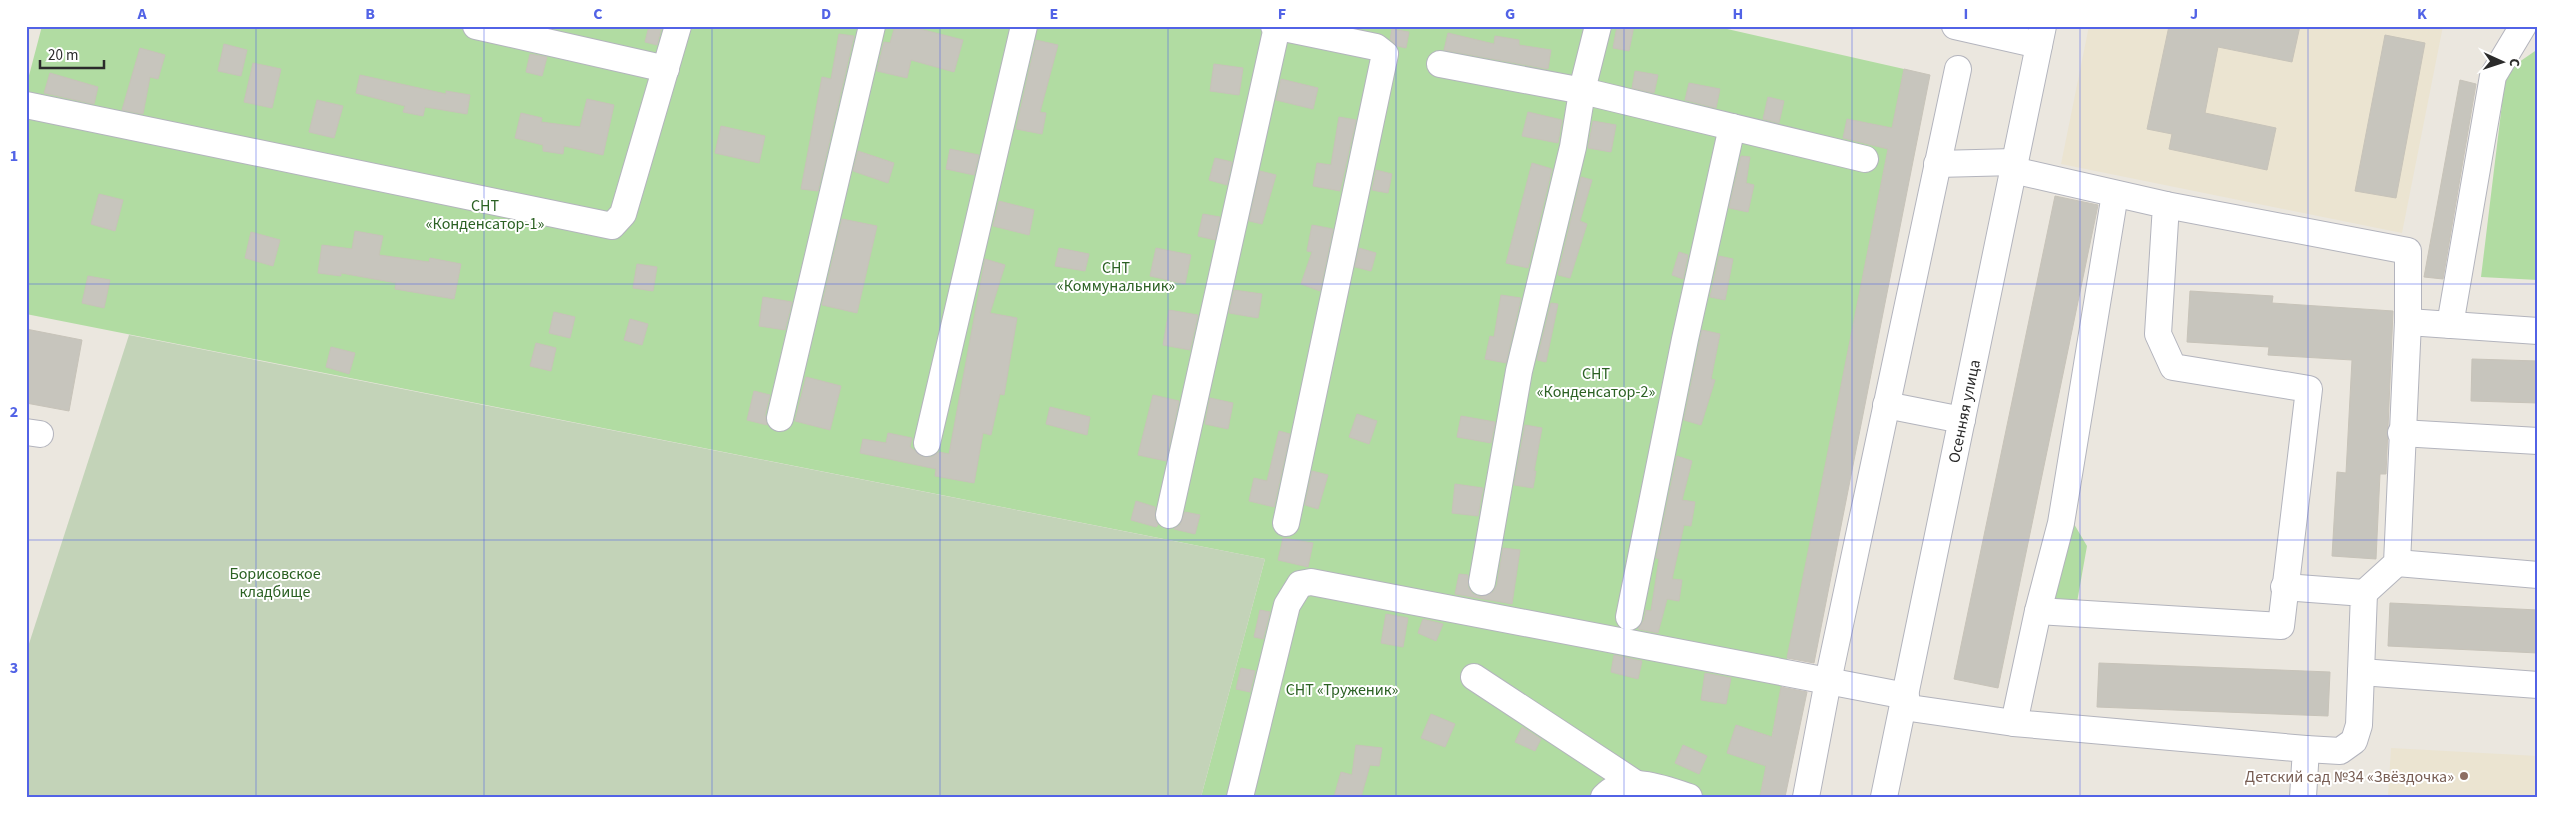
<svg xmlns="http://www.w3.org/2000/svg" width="2564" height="823" viewBox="0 0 2564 823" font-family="'Source Sans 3',sans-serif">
<rect width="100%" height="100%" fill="#ebe7df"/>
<path fill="#ebe4d1" d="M2089,26h354l-41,207 -341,-69z
M2391,748l147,8v41h-150z"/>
<path fill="#b1dca2" d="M42,26h1672l190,43 -144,728h-559l64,-238 -1239,-245v-227z
M2538,49v231l-57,-3 25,-206z
M2064,507l23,39 -11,62 -29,-5z"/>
<path fill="#c3d3b8" d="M129,335l1136,224 -64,238h-1175v-144z"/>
<path fill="#c7c5bd" stroke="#c7c3b9" d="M649,26h13l-5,19 -12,-3z
M895,26h26l-1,3 43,11 -9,32 -43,-12 -4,18 -30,-7 7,-29 6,1z
M1617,26h17l-5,25 -16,-3z
M2169,26h131l-8,36 -74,-15 -13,66 71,15 -9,42 -98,-21 3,-15 -25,-5z
M1392,29l17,3 -3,16 -9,-2 -7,-7z
M1448,33l46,11 1,-8 24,4v5l32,5 -3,19 -104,-19z
M839,34l15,2 -36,155 -17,-2 21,-112 9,2z
M2385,35l40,8 -29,155 -41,-7z
M1036,40l22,5 -18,67 6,1 -4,21 -26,-5z
M224,44l23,6 -6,26 -23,-5z
M140,48l25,7 -7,24 -8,-2 -7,37 -21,-4z
M530,54l17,3 -5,19 -16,-4z
M253,63l28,6 -9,39 -28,-6z
M1214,64l29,4 -4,27 -29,-4z
M1904,69l26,6 -116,588 -27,-5 101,-509 -45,-11 4,-19 45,9z
M1635,71l23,4 -4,18 -22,-5z
M50,73l48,14 -4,17 -50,-11z
M360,75l86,19v-3l24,4 -3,19 -42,-7 -2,9 -20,-4 2,-6 -49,-13z
M1281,79l37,9 -5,21 -37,-9z
M2460,80l16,4 -33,195 -19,-2z
M1689,83l31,6 -4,19 -31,-8z
M1768,97l16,4 -5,22 -16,-4z
M587,99l27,6 -11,50 -39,-9 -1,8 -20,-3v-6l-28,-7 6,-25 21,5 -1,4 39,5z
M317,100l26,6 -9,32 -25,-6z
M1528,112l34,8 -4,23 -36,-7z
M1339,117l17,3 -16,71 -27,-5 4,-23 14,2z
M1593,121l23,4 -5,27 -23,-4z
M721,126l44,10 -6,27 -44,-10z
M950,149l29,6 -5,20 -28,-6z
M858,151l36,12 -6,20 -35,-12z
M1741,156l9,1 -4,26 8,2 -6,27 -19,-4z
M1215,158l17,4 -5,23 -18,-5z
M1532,163l20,6 -24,99 -22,-5z
M1376,170l16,4 -4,19 -16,-3z
M1260,171l16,4 -14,49 -13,-3z
M1581,177l11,3 -12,41 7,3 -17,54 -12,-3z
M99,194l24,6 -8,31 -24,-7z
M2055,196l43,9 -100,483 -44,-9z
M999,201l35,9 -5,25 -36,-9z
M1203,214l17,3 -5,23 -17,-4z
M842,219l35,7 -20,87 -35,-8z
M1312,225l21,4 -13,62 -19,-7 11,-32 -5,-1z
M355,231l28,5 -4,19 50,7 1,-4 31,6 -7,35 -59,-10 1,-6 -55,-10v3l-23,-3 4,-28 30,4z
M251,232l29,8 -7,26 -28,-8z
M1059,248l30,6 -4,17 -30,-5z
M1156,248l35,7 -6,29 -35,-8z
M1359,248l17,5 -5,18 -16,-4z
M1679,252l9,3 -5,24 -11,-4z
M1719,256l14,3 -8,41 -15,-3z
M985,259l20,6 -15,48 27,5 -13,77 -4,-1 -9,41 -8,-2 -9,50 -39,-7 1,-7 -76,-16 3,-14 23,4 2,-10 24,5 -2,9 13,10h9l7,-5 10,2z
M637,264l20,3 -4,24 -20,-3z
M88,276l22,4 -6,28 -22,-5z
M1234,290l28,4 -4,24 -29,-5z
M2190,291l83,5 -1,7 121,8 -7,163h-6l-4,85 -44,-3 5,-84 9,1 6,-113 -84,-5 1,-8 -82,-5z
M1501,295l20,3 -15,65 -21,-4 5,-23 4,1z
M763,297l29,5 -7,28 -26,-4z
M1551,303l7,1 -12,58 -9,-2z
M1169,310l29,5 -8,35 -27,-5z
M554,312l21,5 -5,21 -21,-5z
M630,319l18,5 -6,21 -18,-5z
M26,329l56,11 -13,71 -43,-8z
M1702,330l18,4 -9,45 4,1 -14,45 -17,-5z
M536,343l20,5 -5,23 -21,-5z
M331,347l24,6 -6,21 -23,-7z
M2472,359l66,2v42l-67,-2z
M806,377l35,9 -11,44 -35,-9z
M754,391l16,4 -5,20 2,10 -20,-5z
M1153,395l26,6 -13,60 -28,-6z
M1210,398l23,5 -5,26 -23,-5z
M1050,407l40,10 -3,18 -41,-11z
M1357,414l20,7 -8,23 -20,-7z
M1461,416l34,6 -4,21 -34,-6z
M1525,425l17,3 -8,43h2l-3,17 -19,-3z
M1279,431l11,3 -16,73 -25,-6 5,-23 13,3z
M1677,456l15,5 -10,39 13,2 -4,24 -7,-1 -12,54 10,1 -3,21 -12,-2 -9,34 -20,-4 6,-9 2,-10 5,1 8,-52 -3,-1z
M1312,471l16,4 -10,34 -13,-4z
M1455,484l28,4 -5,28 -26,-3z
M1136,501l19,6v12l3,6 -2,2 -25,-7z
M1185,512l15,3 -5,19 -21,-5 6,-4z
M1283,538l30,5 -5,24 -30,-7z
M1503,548l17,2 -8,54 -57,-10 4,-20 9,1v12l5,7 7,3 13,-5 4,-7z
M2390,603l148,7v43l-150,-7z
M1260,610l10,2 -7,27 -9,-2z
M1386,614l22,4 -5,29 -22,-4z
M1423,619l20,5 -7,17 -18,-8z
M1614,655l28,6 -4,18 -27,-7z
M2099,663l231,9 -2,44 -231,-9z
M1241,668l14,3 -5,21 -14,-3z
M1705,673l26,5 -5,26 -25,-4z
M1781,687l26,5 -22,105h-25l6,-31 -39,-13 9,-28 36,12z
M1431,714l24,10 -10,23 -24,-9z
M1522,727l19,12 -6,12 -20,-9z
M1356,745l26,3 -3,18 -9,-1 -9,32h-27l7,-25 11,3z
M1683,745l24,11 -8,18 -24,-11z"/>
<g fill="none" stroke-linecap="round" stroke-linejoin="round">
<defs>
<g id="minor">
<path d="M476,26l190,43"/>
<path d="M1274,26l102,21 9,7 -99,469"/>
<path d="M1955,26l84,19"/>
<path d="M1440,64l143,27 282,68"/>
<path d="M26,105l586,121 11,-12 55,-188"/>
<path d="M1937,164l78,-2"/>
<path d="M2013,170l153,35 -8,129 15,33 136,22 -28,237 -243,-15 -24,112"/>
<path d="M2166,205l242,46v71l-11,241 -33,30"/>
<path d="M2408,322l130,9"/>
<path d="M2450,325l43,-249 30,-50"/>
<path d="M1886,405l76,15"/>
<path d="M780,418l92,-392"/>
<path d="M26,432l14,2"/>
<path d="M2401,433l137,8"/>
<path d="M927,443l97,-417"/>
<path d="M1169,515l108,-488"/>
<path d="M2397,563l141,12"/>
<path d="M1482,582l37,-211 54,-224 10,-61 15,-60"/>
<path d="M2284,587l80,6 -3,79 177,13"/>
<path d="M2038,611l23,-88 54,-329"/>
<path d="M1629,617l56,-278 47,-212"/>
<path d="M1474,677l161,106"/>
<path d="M1903,707l111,16 292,26 -3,48"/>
<path d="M2306,749l34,2 14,-10 5,-16 2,-53"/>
<path d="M1240,797l47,-192 13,-21 11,-2 595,114"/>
<path d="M1604,797c23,-24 57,-9 85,0"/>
<path d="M1806,797l22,-116 130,-612"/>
<path id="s1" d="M1884,797l159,-771"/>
</g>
</defs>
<use href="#minor" stroke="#b3b4bd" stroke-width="28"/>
<use href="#minor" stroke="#fff" stroke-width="26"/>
</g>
<path fill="none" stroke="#5263e6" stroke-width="1" stroke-opacity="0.55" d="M256,26v771M484,26v771M712,26v771M940,26v771M1168,26v771M1396,26v771M1624,26v771M1852,26v771M2080,26v771M2308,26v771M26,284h2512M26,540h2512"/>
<circle fill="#8d6e63" stroke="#fff" stroke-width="2" cx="2464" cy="776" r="5"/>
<g text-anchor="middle" stroke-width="4" stroke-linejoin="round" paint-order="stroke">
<g font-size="16" fill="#2b6123" stroke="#fff">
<text x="485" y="211">СНТ<tspan x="485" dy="18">«Конденсатор-1»</tspan></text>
<text x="1116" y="273">СНТ<tspan x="1116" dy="18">«Коммунальник»</tspan></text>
<text x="1596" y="379">СНТ<tspan x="1596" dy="18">«Конденсатор-2»</tspan></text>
<text x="275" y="579">Борисовское<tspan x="275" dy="18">кладбище</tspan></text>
<text x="1342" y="695">СНТ «Труженик»</text>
</g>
<g font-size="16" fill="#2b2b2b" stroke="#fff">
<text dy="6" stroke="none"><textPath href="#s1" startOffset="394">Осенняя улица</textPath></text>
</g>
<g font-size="16" fill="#785e54" stroke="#fff" text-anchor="end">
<text x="2454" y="782">Детский сад №34 «Звёздочка»</text>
</g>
</g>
<rect width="2564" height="823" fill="none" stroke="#ffffff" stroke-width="55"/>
<g transform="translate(2502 62) rotate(93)" stroke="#ffffff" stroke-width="4" paint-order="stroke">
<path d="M0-4L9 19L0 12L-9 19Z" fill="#2b2b2b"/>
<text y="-8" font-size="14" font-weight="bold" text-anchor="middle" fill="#2b2b2b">С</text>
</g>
<path d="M40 60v8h64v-8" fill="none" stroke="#2b2b2b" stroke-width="2.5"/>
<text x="48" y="60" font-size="15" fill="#2b2b2b" stroke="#ffffff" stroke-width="4" paint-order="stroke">20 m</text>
<rect x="28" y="28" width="2508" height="768" fill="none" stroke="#5263e6" stroke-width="2"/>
<g font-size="16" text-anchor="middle" font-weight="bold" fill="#5263e6">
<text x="142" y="19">A</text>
<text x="370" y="19">B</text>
<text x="598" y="19">C</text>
<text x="826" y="19">D</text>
<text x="1054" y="19">E</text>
<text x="1282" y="19">F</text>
<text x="1510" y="19">G</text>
<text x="1738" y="19">H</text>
<text x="1966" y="19">I</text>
<text x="2194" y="19">J</text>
<text x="2422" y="19">K</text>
<text x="14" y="161">1</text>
<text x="14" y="417">2</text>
<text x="14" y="673">3</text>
</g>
</svg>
